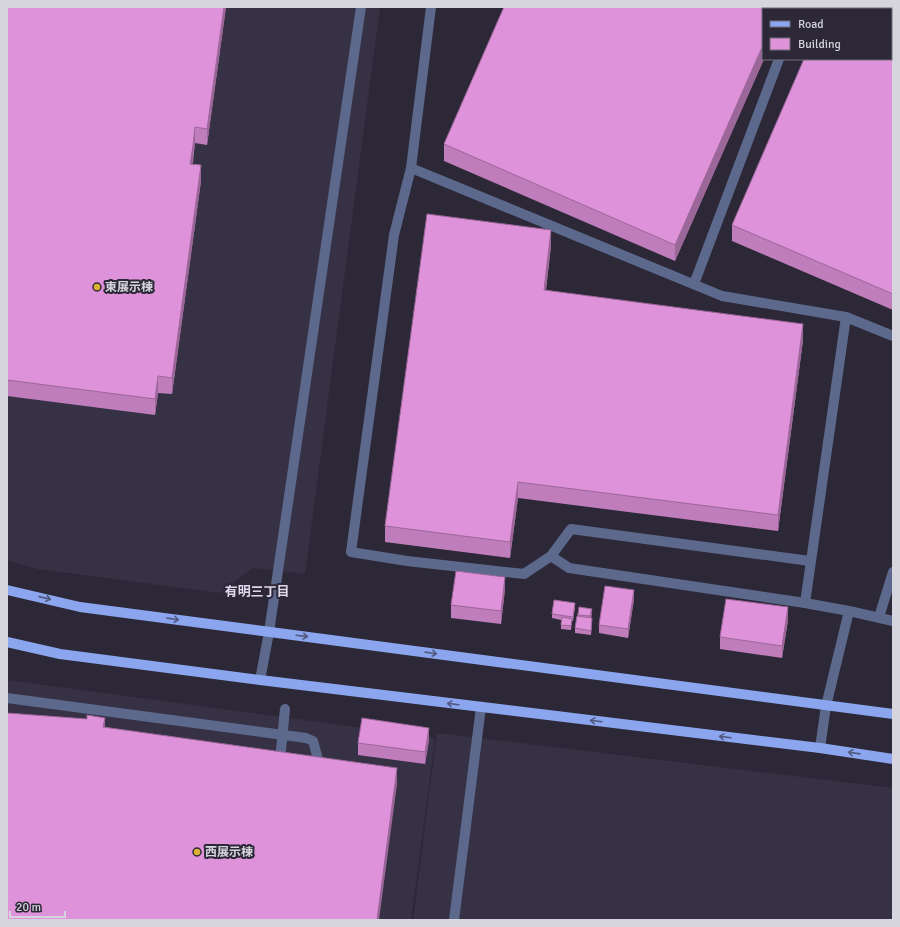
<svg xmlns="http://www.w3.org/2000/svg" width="900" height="927" viewBox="0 0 900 927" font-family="Signika,'Noto Sans JP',sans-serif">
<rect width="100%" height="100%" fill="#2c2837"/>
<path fill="#373145" d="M7,7h373l-75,567 -52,-6 -33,25 -182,-24 -31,-9z
M7,680l424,57 4,3 -24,180h-404z
M437,733l456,55v132h-480z"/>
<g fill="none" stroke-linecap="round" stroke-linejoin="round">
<path stroke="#5c698c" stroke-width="10" d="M431,7l-20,161 -17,67 -43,317 56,9 117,13 27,-18 20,-27 239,32
M803,9l1,-2
M411,168l311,128 124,21 47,19
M694,284l85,-225
M551,556l18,12 236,35
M849,611l44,10
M879,617l14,-45
M260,680l9,-48 92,-625
M7,698l299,40 7,3 8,29
M820,748l6,-42 23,-95 -44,-8 41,-286
M280,760l5,-51
M454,920l27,-213"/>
<path stroke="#8ba6ef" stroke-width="10" d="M7,590l73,17 813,107
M7,642l53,12 200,26 560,68 73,11"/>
</g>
<path fill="#bf7ebb" d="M7,7h219l-19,138 -12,-2 -2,19 -1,2 9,17 -29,213 -14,-1 -3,22 -148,-19z
M504,7h283l-1,2h-23v50h1l-89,202 -231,-100v-17z
M893,7v303l-161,-69v-16z
M551,246l-5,44 257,50 -25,191 -260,-33 -8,60 -125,-16v-16z
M505,589l-4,35 -50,-6v-13z
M634,599l-6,39 -29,-5v-8z
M575,607l-2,14h-1l-1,9 -10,-1v-9l-9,-2v-4z
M579,607l13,6 -1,5 1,4 -1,13 -16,-2v-5z
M788,620l-6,38 -62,-9v-12z
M429,740l-4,24 -67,-9v-12z"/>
<path fill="#9b6698" d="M224,7h2l-19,138v-16z
M779,7h8l-1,2h-7z
M763,45v14h1l-89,202v-16z
M195,127v16l-5,37v-16z
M201,165v16l-29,213v-16z
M551,230v16l-7,60v-16z
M803,324v16l-25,191v-16z
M158,376v17l-3,22v-16z
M518,482v16l-8,60v-16z
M505,577v12l-4,35v-13z
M634,590v9l-6,39v-9z
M788,607v13l-6,38v-12z
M105,718v16l-2,-7z
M429,728v12l-4,24v-12z
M397,768v16l-18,136h-2z"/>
<path fill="#de92d9" stroke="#9b6698" d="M7,7h217l-17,122 -12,-2 -2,19 -3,18 11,1 -29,213 -14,-2 -3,23 -148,-19z
M504,7h275v2h-16v36l-88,200 -231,-101z
M826,7h67v287l-161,-69 72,-166h87v-50h-66z
M427,214l124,16 -7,60 259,34 -25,191 -260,-33 -8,60 -125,-16z
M456,571l49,6 -4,34 -50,-6z
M605,586l29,4 -6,39 -29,-4z
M726,599l62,8 -6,39 -62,-9z
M554,600l21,3 -2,14 -21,-3z
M579,607l13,2 -2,7 -12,-1z
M577,616l15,2 -1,13 -16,-3z
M562,617l10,2 -1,7 -10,-1z
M7,713l80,6v-4l18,3 -2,9 294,41 -20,152h-370z
M362,718l67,10 -4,24 -67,-9z"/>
<defs><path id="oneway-shaft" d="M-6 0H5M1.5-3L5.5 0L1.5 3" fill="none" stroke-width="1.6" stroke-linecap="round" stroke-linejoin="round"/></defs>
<g stroke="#525a81">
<use href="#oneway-shaft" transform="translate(45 598) rotate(13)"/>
<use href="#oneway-shaft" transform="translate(173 619) rotate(8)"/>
<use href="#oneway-shaft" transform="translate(302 636) rotate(7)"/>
<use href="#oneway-shaft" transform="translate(431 653) rotate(8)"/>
<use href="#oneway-shaft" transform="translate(453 704) rotate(-173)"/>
<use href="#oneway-shaft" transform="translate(596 721) rotate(-173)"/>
<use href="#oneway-shaft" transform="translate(725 737) rotate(-173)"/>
<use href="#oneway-shaft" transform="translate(854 753) rotate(-172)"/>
</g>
<g fill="#dbb233" stroke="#2c2837" stroke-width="1.5">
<circle cx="97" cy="287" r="4"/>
<circle cx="197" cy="852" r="4"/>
</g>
<g text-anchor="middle" stroke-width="4" stroke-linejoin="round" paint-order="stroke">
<g font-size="12" font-weight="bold" fill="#d6d4dd" stroke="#2c2837" text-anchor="start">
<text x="105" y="291">東展示棟</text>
<text x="205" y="856">西展示棟</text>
</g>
<g font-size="13" font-weight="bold" fill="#dcd7ea" stroke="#2c2837">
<text x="257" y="596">有明三丁目</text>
</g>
</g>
<rect width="900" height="927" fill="none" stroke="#d6d4dd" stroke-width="16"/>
<rect x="762" y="8" width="130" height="52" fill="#2c2837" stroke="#706d79"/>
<rect x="770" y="21" width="20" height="6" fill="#8ba6ef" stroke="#706d79"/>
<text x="798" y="28" font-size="12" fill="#d6d4dd">Road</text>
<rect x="770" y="38" width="20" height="12" fill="#de92d9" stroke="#706d79"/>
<text x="798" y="48" font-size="12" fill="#d6d4dd">Building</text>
<path d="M10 911v6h55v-6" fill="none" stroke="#d6d4dd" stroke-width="2"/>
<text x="16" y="911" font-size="12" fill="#d6d4dd" stroke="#2c2837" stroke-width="3" paint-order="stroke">20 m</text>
</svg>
